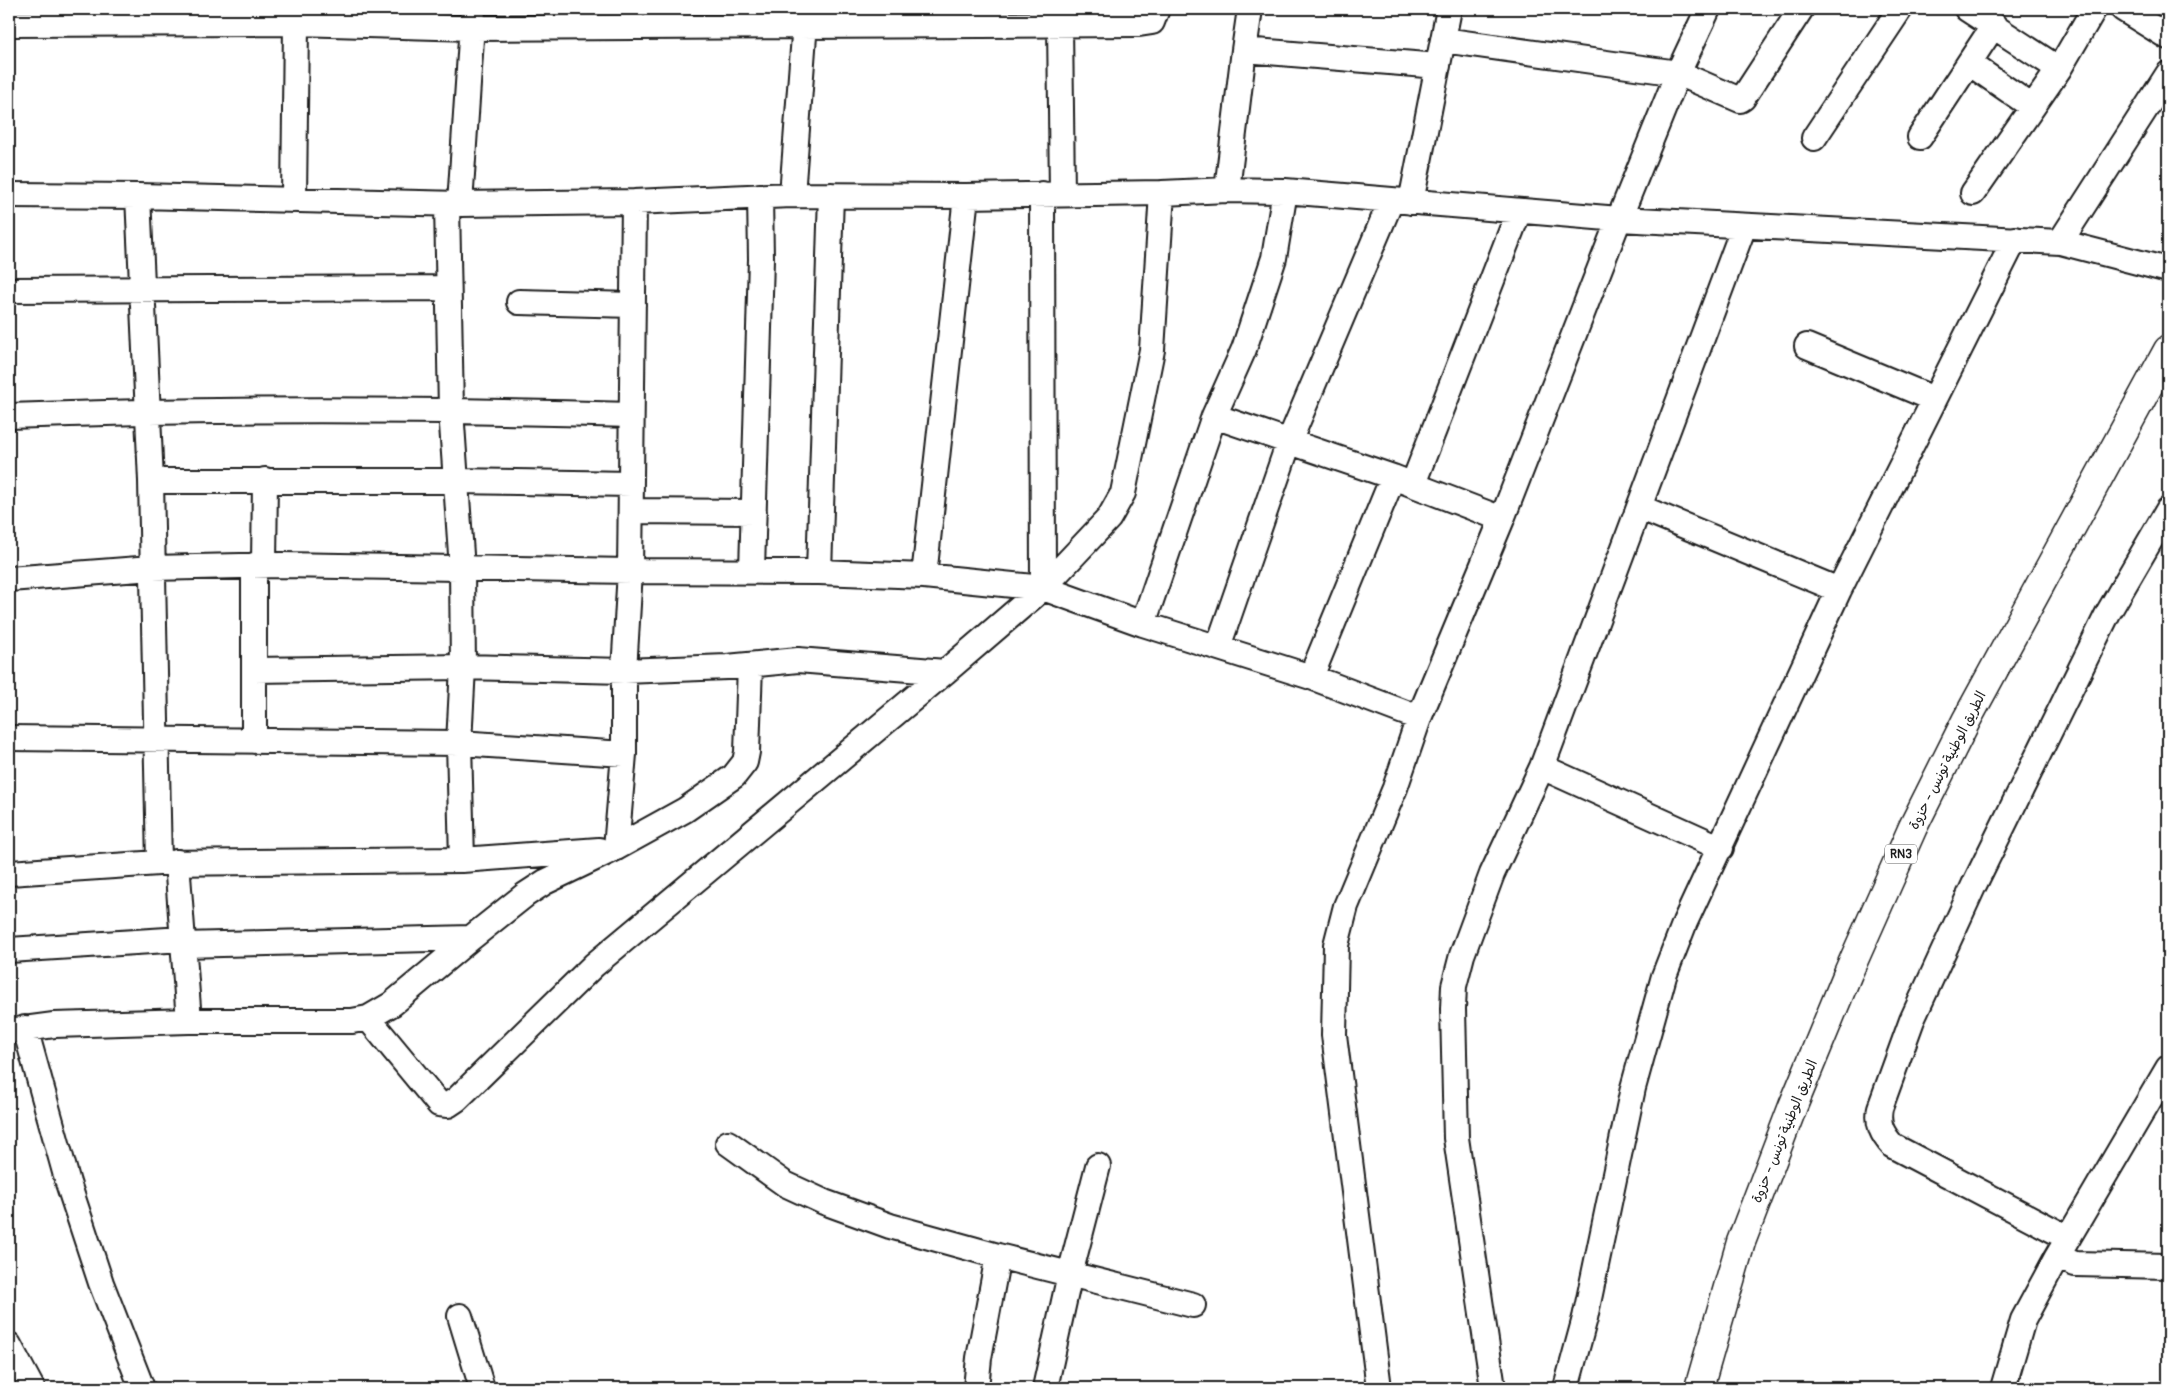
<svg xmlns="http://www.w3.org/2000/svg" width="2177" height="1397" viewBox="0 0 2177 1397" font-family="Pangolin,'Playpen Sans Arabic',sans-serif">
<rect width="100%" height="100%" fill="#fff"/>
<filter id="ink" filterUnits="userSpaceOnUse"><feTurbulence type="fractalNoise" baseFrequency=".02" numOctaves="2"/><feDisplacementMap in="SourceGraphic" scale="10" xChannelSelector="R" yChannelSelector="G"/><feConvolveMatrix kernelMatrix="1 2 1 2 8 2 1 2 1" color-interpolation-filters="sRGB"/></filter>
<g filter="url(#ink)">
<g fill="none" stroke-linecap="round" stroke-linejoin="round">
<defs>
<path id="minor" d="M806,9l-14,186 174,1
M1250,9l-6,41 194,16
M1967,9l92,60
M2123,9l45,28
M9,24l287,-1 176,5 667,-4 13,-2 5,-13
M1060,24l2,170
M1443,40l235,33 62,27 3,-2 58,-89
M1969,63l62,43
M1920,137l74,-112
M1814,138l86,-129
M1227,190l17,-140
M1973,193l86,-124 35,-60
M1042,194l1,394
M9,195l129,1 322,8 174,-2 158,-7
M138,196l13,285 8,382
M294,199l2,-176
M1411,202l38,-193
M447,204l4,206 11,159 1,98 -4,76 3,117
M460,204l13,-195
M2060,242l108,-168
M9,290l439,-2
M519,302l114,3
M1807,346l127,53
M9,416c207,-8 415,-7 622,-1
M1214,416l179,61 109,42
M151,481h305l175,3
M1413,484l106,-273
M1639,507l200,83
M631,511l123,1
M254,565v176
M264,565l1,-85
M752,570l9,-311 -1,-63
M819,572l12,-377
M924,576l42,-380 196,-3
M9,579l143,-11 129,-3 349,6 189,1 105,4 119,12 100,36 168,53 108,41
M1143,624l71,-208 30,-67 30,-91 11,-67
M1218,647l71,-205 102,-241
M254,670l209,-3 161,4 103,-4 71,-7 147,12
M1311,677l82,-200
M9,738l450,5 165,11
M1542,767l179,81
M616,848l8,-94v-83l6,-100 4,-369
M177,862l12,159
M9,873l150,-10 303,-3 137,-10
M183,945l288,-7
M9,950l174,-11
M368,1018l71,86 9,1 9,-6 137,-134 351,-293 98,-84 66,-70 14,-25 29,-143 10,-157 65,-3 58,1 334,28 441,23 108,28
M25,1028l43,155 33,100 41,105
M9,1031l45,-6 135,-4h163l16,-3 24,-14 79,-66 54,-43 20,-13 71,-34 69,-38 49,-34 11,-14 2,-10 3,-87
M728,1143l57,41 39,18 66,24 108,30 195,49
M2068,1238l-175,-92c-11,-12 -16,-22 -13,-38l32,-88 62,-135 134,-272 60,-103
M2057,1257l18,7 93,2
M460,1316l22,72
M9,1345l23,43
M976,1388l3,-30 19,-102
M1045,1388l25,-114 28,-108
M1379,1388l-45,-353 2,-90 10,-39 49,-118 24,-70 83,-199 117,-300 59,-146 30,-64
M1493,1388l-37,-250 -3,-129 1,-23 8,-31 30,-81 50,-107 202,-541
M1566,1388l19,-70 48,-230 31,-112 21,-54 154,-332 176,-351
M2003,1388l20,-68 34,-63 111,-189"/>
<path id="primary" d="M1699,1388l42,-146 52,-136 55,-133 65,-146 53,-106 202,-371"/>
</defs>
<use href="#minor" stroke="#1c1c1c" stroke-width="28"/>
<use href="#primary" stroke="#1c1c1c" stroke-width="31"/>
<use href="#minor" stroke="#fff" stroke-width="24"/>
<use href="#primary" stroke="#fff" stroke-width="28"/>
</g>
</g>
<g text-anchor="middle" stroke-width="5" stroke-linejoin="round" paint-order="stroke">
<rect fill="#fff" stroke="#606060" stroke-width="1" x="1885" y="844.5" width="32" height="19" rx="4"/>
<g font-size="12" font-weight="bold" fill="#1c1c1c">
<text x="1901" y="858">RN3</text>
</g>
<g font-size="14" fill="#1c1c1c" stroke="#fff">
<text transform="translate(1947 760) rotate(-63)" y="5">الطريق الوطنية تونس - حزوة</text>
<text transform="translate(1784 1131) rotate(-68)" y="5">الطريق الوطنية تونس - حزوة</text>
</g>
</g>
<rect width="2177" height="1397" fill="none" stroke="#fff" stroke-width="30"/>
<rect x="15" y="15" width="2147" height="1367" fill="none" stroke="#1c1c1c" stroke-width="2" filter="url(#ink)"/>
</svg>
